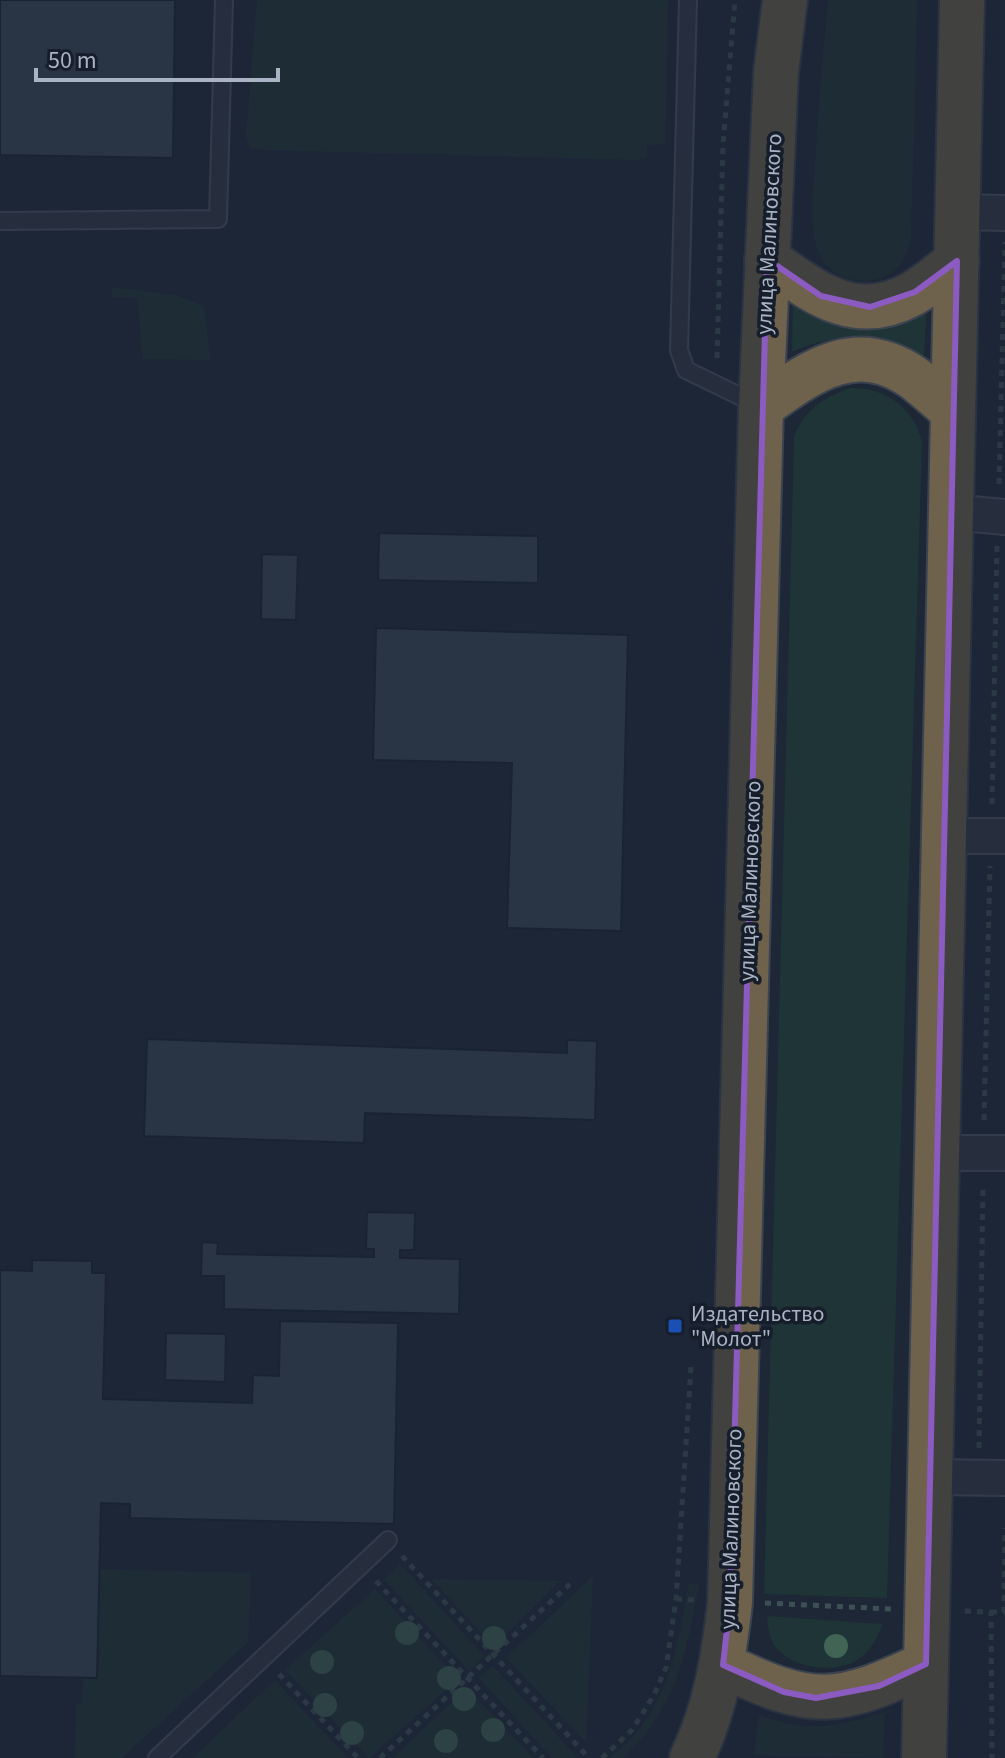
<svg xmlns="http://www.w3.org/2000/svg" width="1005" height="1758" viewBox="0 0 1005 1758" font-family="'Source Sans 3',sans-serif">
<rect width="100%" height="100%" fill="#1d2736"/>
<path fill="#1f3437" d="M257,0h411l-3,144 -18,1v12l-11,3 -373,-10 -13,-3 -4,-11z
M828,0h89l-6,240c-4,12 -7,23 -18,31 -21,18 -61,11 -73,-16 -12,-26 -6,-63 -5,-91 3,-55 8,-109 13,-164z
M112,287l64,8 28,11 6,54 -67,-1 -6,-61 -25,-1z
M793,296l134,8 -3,52c-10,-5 -22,-13 -34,-16 -33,-8 -68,-1 -98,12z
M850,388c35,-1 64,19 72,54l-35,1156 -123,-4 30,-1156c8,-27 30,-41 56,-50z
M400,1564l84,92 -15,15 -85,-92z
M87,1569l164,4 -3,69 -126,116h-47l1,-53 6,-1z
M593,1576l-7,166 -80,-84z
M431,1579l129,2 -66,65z
M689,1584h10c-14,72 -21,122 -76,174h-14c9,-8 20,-16 28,-26 35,-43 42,-96 52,-148z
M375,1589l83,90 -89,79 -84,-88z
M767,1616l116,8c-6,14 -12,27 -26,36 -24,15 -72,8 -85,-19 -4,-8 -4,-17 -5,-25z
M493,1666l85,92h-26l-73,-80z
M275,1680l73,78h-155z
M467,1688l66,70h-140z
M885,1712l-2,46 -129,-3 5,-40c49,18 78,12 126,-3z"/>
<path fill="#394557" stroke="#18202d" stroke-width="2" d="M0,0h175l-2,158 -173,-3z
M379,533l159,3v47l-160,-3z
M262,554l36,1 -2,65 -35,-1z
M376,628l252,7 -7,296 -114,-3 5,-165 -139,-3z
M147,1039l420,14v-13l30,1 -2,79 -230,-7 -1,30 -220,-7z
M367,1212l48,1 -1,37h-14v8l60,1 -1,55 -235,-5v-33h-23l1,-34 16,1 -1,11 157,3v-8h-8z
M32,1260l60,1v12h14l-3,126 149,4 1,-28 26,1 1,-55 118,2 -4,201 -264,-6v-14l-29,-1 -4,175 -97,-2v-406l32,1z
M166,1333l60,1 -1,48 -60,-2z"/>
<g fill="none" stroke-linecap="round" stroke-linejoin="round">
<defs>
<path id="lane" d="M688,0l-9,350 7,20 70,34
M0,221l218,-2 6,-219
M157,1758l231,-218"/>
<path id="street" d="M958,212l47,1
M951,512l54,5
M942,836h63
M937,1153h68
M931,1477l74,1"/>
<path id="highway" d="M767,259c46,32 87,67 145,35 16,-9 30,-22 45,-33
M761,407c49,-35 94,-70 153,-29 13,10 26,22 38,32
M723,1665c90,44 114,41 203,-1
M692,1758c24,-50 32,-102 38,-156l31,-1195 15,-335 9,-72
M924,1758l38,-1758"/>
</defs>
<use href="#lane" stroke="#4e5665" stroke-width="20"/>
<use href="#street" stroke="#4e5665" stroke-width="38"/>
<use href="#highway" stroke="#3b4351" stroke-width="48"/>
<path stroke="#3d5155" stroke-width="5" stroke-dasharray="6 6" stroke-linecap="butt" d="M717,358l6,-213 12,-145
M999,484l6,-242
M992,804l5,-258
M984,1120l6,-254
M979,1448l4,-262
M402,1556l187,202
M376,1581l167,177
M676,1599l19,1
M765,1603l126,6
M965,1611l26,1 1,146
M991,1612h13l1,-84
M279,1674l79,84
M380,1758l190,-174
M602,1758l30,-28 22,-35 12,-27 10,-69 15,-232"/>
<use href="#lane" stroke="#313947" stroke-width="16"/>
<use href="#street" stroke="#313947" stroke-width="34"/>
<use href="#highway" stroke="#6e624d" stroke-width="44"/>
</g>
<g fill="#426455">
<circle cx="407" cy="1633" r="12"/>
<circle cx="494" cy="1638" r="12"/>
<circle cx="836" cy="1646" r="12"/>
<circle cx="322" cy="1662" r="12"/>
<circle cx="449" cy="1678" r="12"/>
<circle cx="464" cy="1699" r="12"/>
<circle cx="325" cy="1705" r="12"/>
<circle cx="493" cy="1730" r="12"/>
<circle cx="352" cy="1733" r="12"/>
<circle cx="446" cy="1741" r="12"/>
</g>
<path d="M0 0H1005V1758H0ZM767,259l54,37 49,11 45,-15 42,-31 -31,1403 -47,22 -63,12 -32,-6 -61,-27 7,-63z" fill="#1d2736" fill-opacity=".55" fill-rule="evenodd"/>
<path fill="none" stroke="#8b5bc1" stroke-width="6" stroke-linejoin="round" d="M767,259l54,37 49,11 45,-15 42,-31 -31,1403 -47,22 -63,12 -32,-6 -61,-27 7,-63z"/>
<rect fill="#1a4fb4" stroke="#171e2b" stroke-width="3" x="667" y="1318" width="16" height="16" rx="4"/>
<g text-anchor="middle" stroke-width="7" stroke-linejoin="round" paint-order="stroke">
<g font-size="22" fill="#aab3c4" stroke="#171e2b">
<text transform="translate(768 234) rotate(-87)" y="8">улица Малиновского</text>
<text transform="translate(749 881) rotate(-88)" y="8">улица Малиновского</text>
<text transform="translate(730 1529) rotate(-88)" y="8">улица Малиновского</text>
</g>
<g font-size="22" fill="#aab3c4" stroke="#171e2b" text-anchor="start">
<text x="691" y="1321">Издательство<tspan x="691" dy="25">"Молот"</tspan></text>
</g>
</g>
<path d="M36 68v12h242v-12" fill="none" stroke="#aab3c4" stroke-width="4"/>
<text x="48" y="68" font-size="24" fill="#aab3c4" stroke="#171e2b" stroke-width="6" paint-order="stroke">50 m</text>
</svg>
